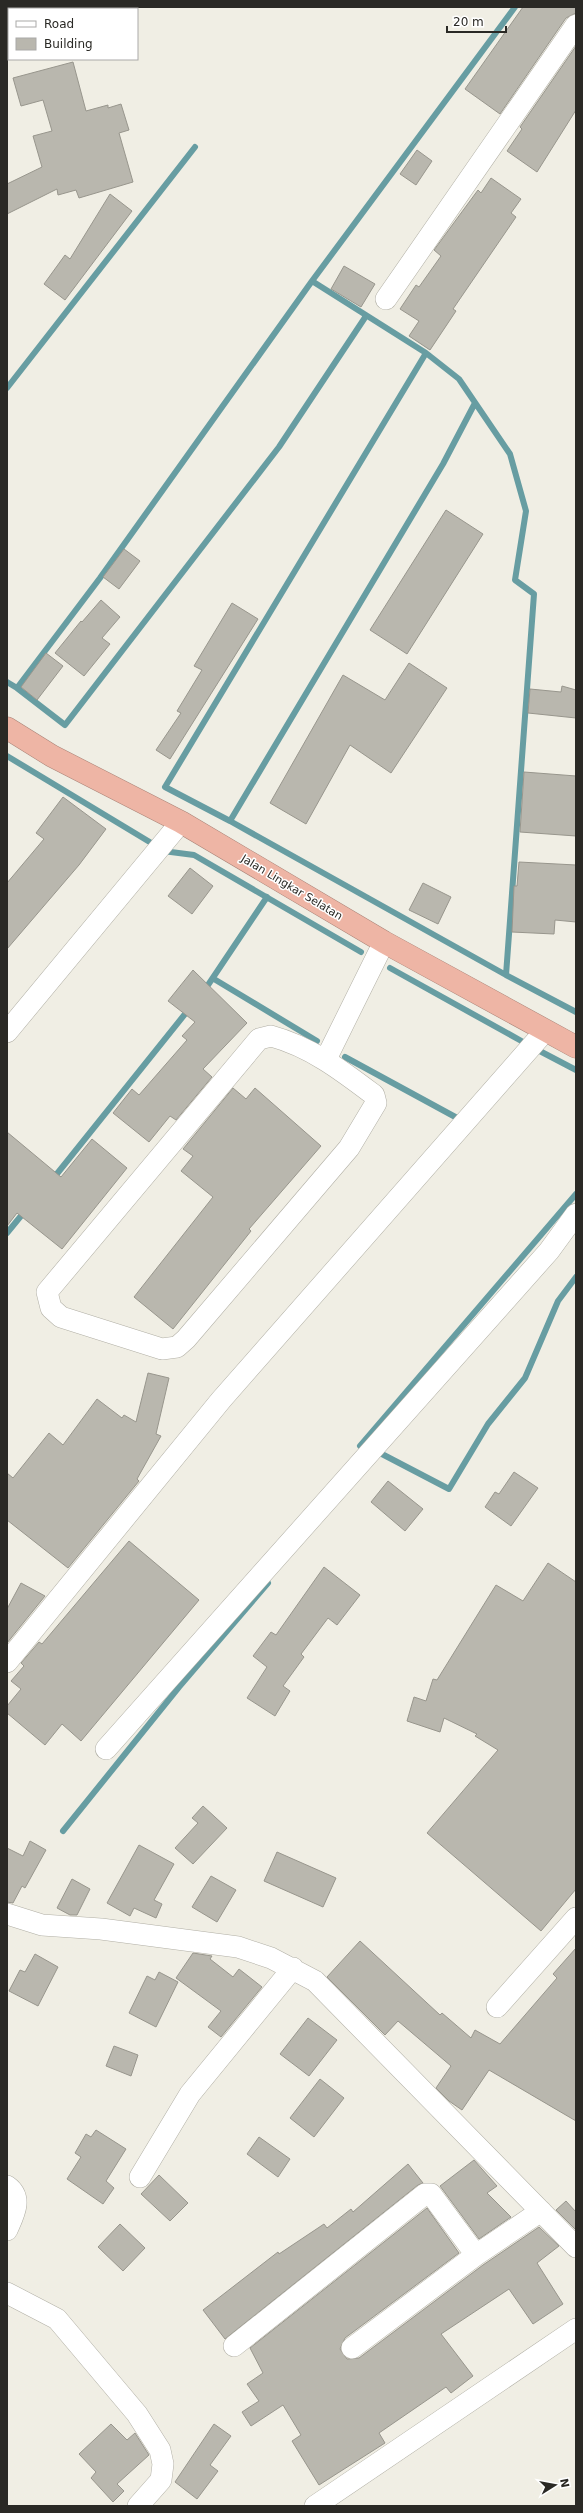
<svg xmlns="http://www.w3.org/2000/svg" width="583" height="2513" viewBox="0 0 583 2513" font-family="'DejaVu Sans',sans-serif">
<rect width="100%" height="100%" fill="#f0eee4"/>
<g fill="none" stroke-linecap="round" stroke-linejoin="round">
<path stroke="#679da2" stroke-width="6" d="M312,281l203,-274
M7,388l188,-241
M7,682l10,6 83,-110 212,-297 114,72 33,26 51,75 16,57 -11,69 19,14 -28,381 -276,-154 213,-357 32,-61
M17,688l48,37 214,-278 87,-131
M7,756l146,88
M230,821l-65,-34 261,-434
M163,851l31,4 167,97
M390,968l135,75
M506,975l70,37
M214,979l103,62
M204,991l63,-94
M534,1048l42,22
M345,1057l114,62
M52,1180l137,-171
M7,1233l18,-22
M360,1446l216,-252
M376,1456l4,-3 69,36 39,-65 37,-46 33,-77 18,-24
M63,1831l116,-144 89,-104"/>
</g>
<path fill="#b9b7ae" stroke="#98968d" d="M523,7h53v6l-10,5 -66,96 -35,-25z
M576,46v64l-39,62 -30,-21 15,-22 -2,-2z
M73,62l13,49 22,-6v3l13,-4 8,26 -10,3 14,49 -54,16 -3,-8 -18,5 -1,-6 -50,25v-30l35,-17 -9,-31 19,-5 -9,-31 -22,6 -8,-28z
M417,150l15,11 -16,24 -16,-11z
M491,178l30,21 -10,14 5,4 -63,92 3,2 -26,39 -21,-14 10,-15 -19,-12 16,-24 3,2 22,-31 -7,-6 19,-26 25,-34 3,3z
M110,194l22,17 -67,89 -21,-16 21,-29 5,4z
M344,266l31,18 -14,23 -30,-18z
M446,510l37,24 -76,120 -37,-24z
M124,549l16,12 -21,28 -16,-12z
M101,600l19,17 -18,21 8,6 -26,32 -29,-23 26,-32 1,1z
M232,603l26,16 -88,140 -14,-9 25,-37 -4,-2 25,-41 -8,-4z
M46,653l17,13 -26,34 -16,-13z
M409,663l38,25 -56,85 -41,-28 -44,79 -36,-21 73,-128 42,25z
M562,686l14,4v28l-48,-5 2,-24 31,3z
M524,772l52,4v60l-56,-4z
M63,797l43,32 -27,36 -72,84v-66l37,-44 -8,-6z
M519,862l57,3v57l-21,-2 -1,14 -42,-2 2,-46h3z
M190,868l23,18 -21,28 -24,-18z
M423,883l28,14 -13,27 -29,-14z
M193,970l54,53 -44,46 9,8 -36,43 -6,-4 -21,26 -36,-29 19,-24 7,6 48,-55 -5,-4 13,-14 -27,-21z
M233,1088l13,11 9,-11 66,58 -72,83 2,2 -78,98 -39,-32 79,-100 -32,-26 12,-15 -10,-7z
M7,1132l54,45 31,-38 35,29 -65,81 -45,-36 -10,13z
M148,1373l21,5 -13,56 5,2 -24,43 2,2 -71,87 -61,-48v-47l6,5 36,-45 14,12 34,-46 25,19 2,-3 12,7z
M514,1472l24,16 -27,38 -26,-19 10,-15 4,2z
M388,1481l35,28 -18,22 -34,-29z
M129,1541l70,59 -118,141 -19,-17 -17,21 -38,-32v-7l14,-17 -10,-8 13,-15 -3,-3 18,-21 3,2z
M548,1563l28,19v307l-35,42 -114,-98 71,-83 -23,-14 2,-2 -33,-16 -4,14 -33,-11 7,-24 12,4 7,-22 4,1 59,-95 27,16z
M324,1567l36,28 -23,30 -9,-7 -27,36 3,3 -21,29 7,5 -15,25 -28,-18 20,-31 -14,-11 18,-24 5,3z
M21,1583l24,13 -38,47v-34z
M203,1806l24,22 -34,36 -18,-16 23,-25 -6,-5z
M30,1841l16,9 -21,38 -3,-2 -9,17 -6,-1v-54l16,8z
M139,1845l35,19 -20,36 8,4 -6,14 -22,-10 -4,8 -23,-13z
M277,1852l59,26 -13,29 -59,-26z
M211,1876l25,14 -19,32 -25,-15z
M72,1879l18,10 -13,26h-7l-13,-7z
M360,1941l80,74 2,-2 29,25 4,-8 25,14 57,-66 -4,-4 23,-26v173l-87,-51 -27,40 -13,-9 -13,-13 15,-22 -53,-45 -13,14 -58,-58z
M193,1953l19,3 -2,3 23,18 6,-8 23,18 -41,50 -13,-10 13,-16 -45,-33z
M35,1954l23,13 -20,39 -29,-15 11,-21 5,2z
M159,1972l19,10 -22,45 -27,-14 18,-37 8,4z
M308,2018l29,22 -28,36 -29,-22z
M114,2046l24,9 -7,21 -25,-10z
M320,2079l24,19 -30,39 -24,-19z
M96,2130l30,19 -20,32 8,7 -11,16 -36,-25 14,-22 -6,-4 11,-19 5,3z
M259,2137l31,22 -12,18 -31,-23z
M474,2160l23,26 -10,7 24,24 -32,22 -39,-53z
M408,2164l15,19 -5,2 -193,154 -22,-29 75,-58 1,2 45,-30 3,4 24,-19 2,3z
M159,2175l29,28 -18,18 -29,-27z
M566,2201l10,11v18l-20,-20z
M427,2208l32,45 -114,85 -5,11 7,10 12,-1 124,-93 56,-38 20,19 -22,17 26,41 -30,20 -24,-35 -68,45 32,42 -22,17 -5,-6 -67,46 6,10 -66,42 -27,-44 9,-6 -18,-30 -32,21 -9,-14 17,-11 -12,-17 16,-11 -13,-25z
M120,2224l25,24 -22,23 -25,-24z
M111,2424l16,16 8,-7 14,22 -32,29 7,7 -11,11 -22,-24 5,-6 -17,-18z
M214,2424l17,12 -21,29 8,6 -21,28 -22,-17z"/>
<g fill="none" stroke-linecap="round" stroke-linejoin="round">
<defs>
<path id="minor" d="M89,7l1,2
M386,299l190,-274
M7,1032l174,-210
M271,1036c40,11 70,34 103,59l2,8 -27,45 -163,191 -9,8 -15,2 -101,-32 -10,-9 -4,-16 212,-253z
M326,1059l58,-117
M7,1662l214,-262 324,-369
M106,1749l443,-498 27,-37
M7,1914l35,11 59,4 137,18 33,11 44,23 261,266
M497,2007l79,-89
M140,2177l50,-83 103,-126
M7,2186c17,12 6,30 0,44
M7,2293l50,26 80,95 23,36 3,14 -2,16 -23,26
M234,2346l191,-152h6l45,61
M352,2348l124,-93 65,-44
M315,2506l261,-177"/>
<path id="highway" d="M7,728l45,28 129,66 203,120 192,105"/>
</defs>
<use href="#minor" stroke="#b1afa5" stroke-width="22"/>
<use href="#highway" stroke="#a98478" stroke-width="23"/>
<use href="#minor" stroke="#fff" stroke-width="21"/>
<use href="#highway" stroke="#eeb5a5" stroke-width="22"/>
</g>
<g text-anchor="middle" stroke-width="3" stroke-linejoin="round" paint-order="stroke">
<g font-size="11" fill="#2a2925" stroke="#fff">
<text transform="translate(292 887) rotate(31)" y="4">Jalan Lingkar Selatan</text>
</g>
</g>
<rect width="583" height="2513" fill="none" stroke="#2a2925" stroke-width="16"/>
<rect x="8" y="8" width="130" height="52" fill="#ffffff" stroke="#aaa9a8"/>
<rect x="16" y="21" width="20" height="6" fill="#ffffff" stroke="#aaa9a8"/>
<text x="44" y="28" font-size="12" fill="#2a2925">Road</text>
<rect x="16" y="38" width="20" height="12" fill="#b9b7ae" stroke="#aaa9a8"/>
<text x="44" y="48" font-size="12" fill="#2a2925">Building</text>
<g transform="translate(555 2485) rotate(79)" stroke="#ffffff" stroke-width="3" paint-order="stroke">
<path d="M0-3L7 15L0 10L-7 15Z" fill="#2a2925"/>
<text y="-6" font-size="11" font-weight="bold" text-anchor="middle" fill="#2a2925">N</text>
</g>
<path d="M447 26v6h59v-6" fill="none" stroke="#2a2925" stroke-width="2"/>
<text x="453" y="26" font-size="12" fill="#2a2925" stroke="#ffffff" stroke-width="3" paint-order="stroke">20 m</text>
</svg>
